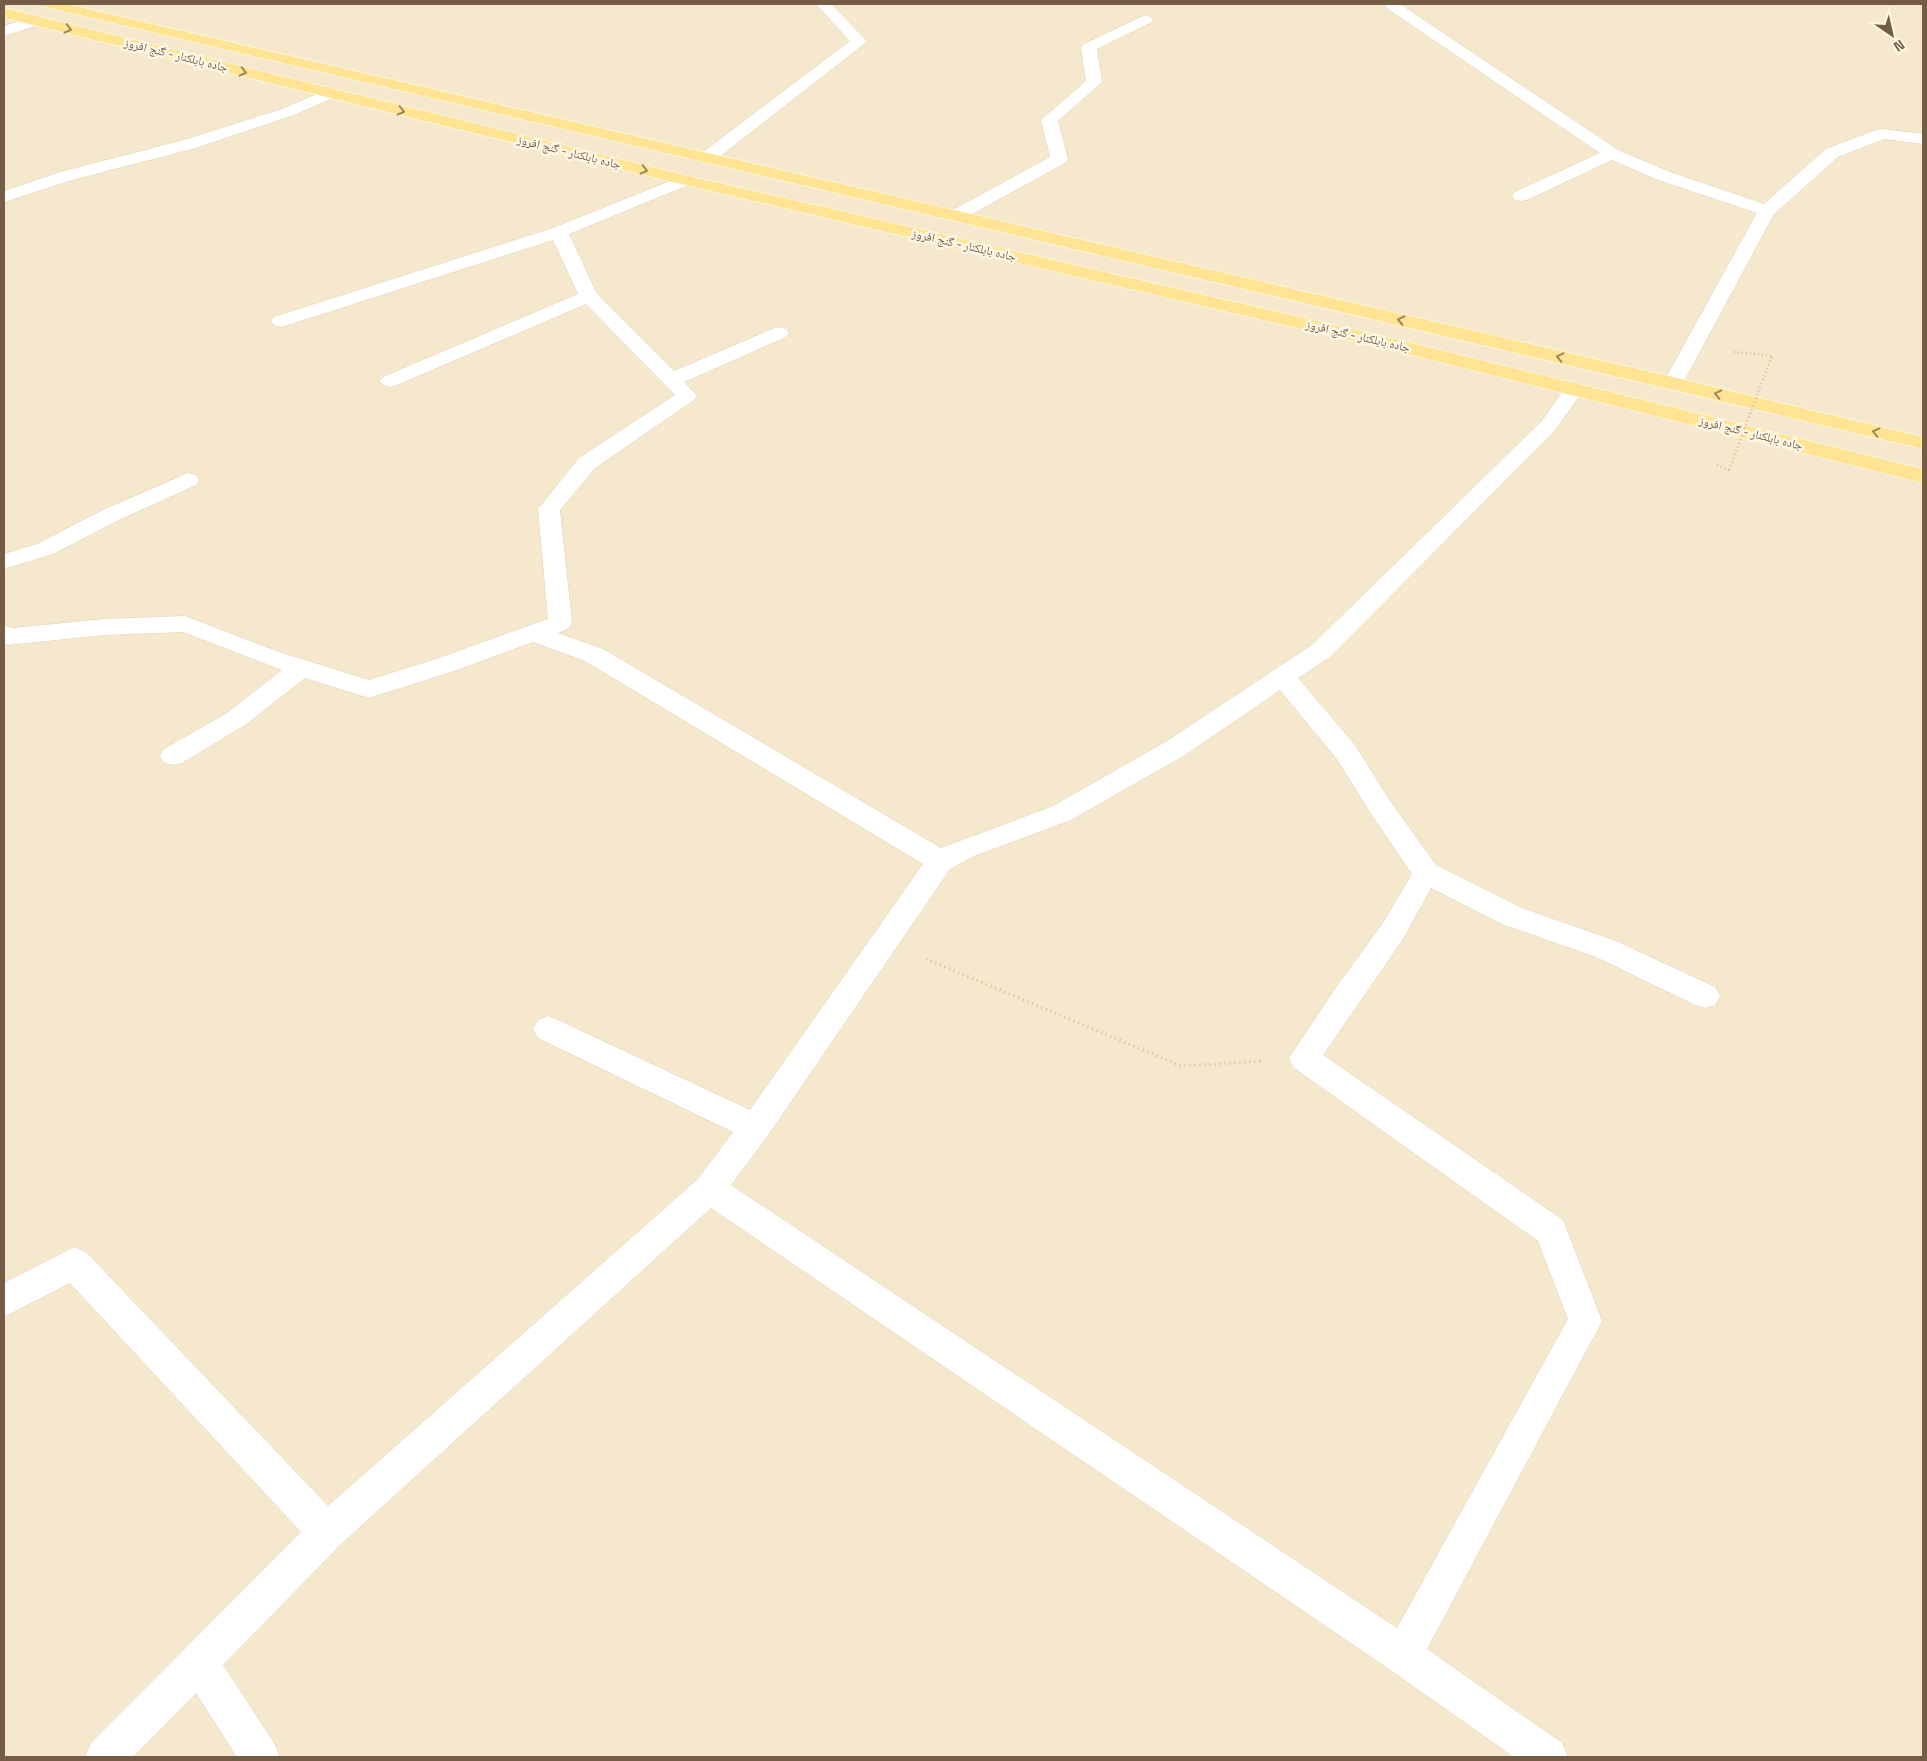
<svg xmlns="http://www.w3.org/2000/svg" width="1927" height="1761" viewBox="0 0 1927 1761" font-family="'Space Grotesk','Noto Naskh Arabic',sans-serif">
<rect width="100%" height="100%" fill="#fef5de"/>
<path fill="#f6e8cc" d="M4,4h1919v1753h-1919z"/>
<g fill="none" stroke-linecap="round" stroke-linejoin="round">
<defs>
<path id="minor" d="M816,4h15l33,34 3,3 -3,3 -150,117 -6,1 -6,-1 -3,-4 3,-4 148,-112z
M1387,4h13l218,146 52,22 94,32 62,-55 50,-19 6,-1 41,5v10l-39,-5 -46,18 -64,57 -91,169 -3,4 -7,2 -7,-2 -3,-4 94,-170 -99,-33 -46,-20 -85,40 -6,1 -6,-1 -3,-4 3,-4 85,-39 -212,-144 -2,-3z
M1145,15l5,2 3,3 -3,3 -53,26 5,33 -44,39 10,38 -3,4 -102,56 -6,1 -6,-1 -3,-4 3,-4 99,-54 -9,-37 45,-39 -5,-34 3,-3z
M36,16l5,2 3,3 -3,3 -37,12v-10z
M331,88l6,2 2,3 -2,3 -43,19 -98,33 -124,32 -68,22v-11l56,-19 124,-32 98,-31z
M685,175l6,1 3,4 -3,4 -122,50 28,60 77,77 98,-42 7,-2 7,2 3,4 -3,4 -102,45 13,14 -3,4 -99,68 -35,42 12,113 -4,6 -10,4 45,16 338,199 112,-42 114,-65 145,-96 230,-224 25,-36 7,-2 7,2 3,4 -28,40 -226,228 -32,21 57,67 33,53 48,67 86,43 94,33 99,46 5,9 -5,9 -10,3 -10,-3 -99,-48 -94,-33 -71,-36 -28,51 -80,116 240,165 39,101 -175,328 135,94 6,14h-54l-125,-88 -678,-461 -371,337 -117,120 51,78 6,14h-43l-41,-64 -63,64h-48l6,-14 210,-211 -231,-249 -66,34v-34l70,-36 12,5 242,254 370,-327 35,-47 -195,-94 -5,-9 5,-9 10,-4 10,4 192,90 173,-246 -338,-203 -52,-19 -76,28 -88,28 -64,-20 -60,47 -63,38 -9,2 -9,-2 -4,-7 4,-7 63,-36 55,-43 -99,-38 -79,3 -96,10 -4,-1v-18l9,2 91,-9 81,-3 94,36 90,28 70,-22 109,-39 -10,-110 41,-51 96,-63 -89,-91 -189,81 -7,2 -7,-2 -3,-4 3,-4 195,-83 -25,-54 -265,85 -7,2 -7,-2 -3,-4 3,-4 279,-89zM1280,690l57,69 33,53 42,62 -29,49 -48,66 -46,69 4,9 245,174 30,78 -171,309 -666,-443 35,-47 184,-269 24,-13 97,-36 114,-65z
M188,473l8,2 3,5 -3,5 -77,35 -66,34 -49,15v-15l33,-10 66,-34z"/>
<path id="major" d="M42,4h25l1606,373 250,60v12l-1874,-441 -5,-1z
M4,8l681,167 715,165 523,129v14l-524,-131 -714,-167 -681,-167z"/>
</defs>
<use href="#minor" stroke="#e2d2ba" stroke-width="1"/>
<use href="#major" stroke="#fff" stroke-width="1"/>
<path stroke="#dab998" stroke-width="2.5" stroke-dasharray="1 3" stroke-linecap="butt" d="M1734,352l38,4
M1717,465l12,5"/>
<path stroke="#dab998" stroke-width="3" stroke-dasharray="1 4" stroke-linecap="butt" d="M926,959l255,107 82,-5"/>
<use href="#minor" fill="#fff" fill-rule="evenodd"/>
<use href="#major" fill="#ffe494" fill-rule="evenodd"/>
<path stroke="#dab998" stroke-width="2.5" stroke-dasharray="1 3" stroke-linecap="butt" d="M1729,470l43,-114"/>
</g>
<defs><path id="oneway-chevron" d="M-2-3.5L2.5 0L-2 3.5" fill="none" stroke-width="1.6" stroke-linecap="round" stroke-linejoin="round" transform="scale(1.25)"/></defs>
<g stroke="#9e855d">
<use href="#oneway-chevron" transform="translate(68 29) rotate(14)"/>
<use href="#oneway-chevron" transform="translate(243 72) rotate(14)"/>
<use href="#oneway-chevron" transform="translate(401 111) rotate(14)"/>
<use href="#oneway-chevron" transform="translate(644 170) rotate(14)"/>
<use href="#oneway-chevron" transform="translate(1401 320) rotate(-167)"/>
<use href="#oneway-chevron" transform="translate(1560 357) rotate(-167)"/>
<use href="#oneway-chevron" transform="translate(1718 394) rotate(-167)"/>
<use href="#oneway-chevron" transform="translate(1876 432) rotate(-166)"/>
</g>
<g text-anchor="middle" stroke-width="5" stroke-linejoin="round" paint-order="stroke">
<g font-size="12" fill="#755c45" stroke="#fff8e6">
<text transform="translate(176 55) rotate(14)" y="4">جاده بابلکنار - گنج افروز</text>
<text transform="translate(569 152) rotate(14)" y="4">جاده بابلکنار - گنج افروز</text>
<text transform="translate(964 245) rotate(13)" y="4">جاده بابلکنار - گنج افروز</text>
<text transform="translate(1358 336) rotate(13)" y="4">جاده بابلکنار - گنج افروز</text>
<text transform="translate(1751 433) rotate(14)" y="4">جاده بابلکنار - گنج افروز</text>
</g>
</g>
<rect width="1927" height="1761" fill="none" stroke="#755c45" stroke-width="10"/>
<g transform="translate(1892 35) rotate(146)" stroke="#fff8e6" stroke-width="4" paint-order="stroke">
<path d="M0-4L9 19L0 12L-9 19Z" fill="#755c45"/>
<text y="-8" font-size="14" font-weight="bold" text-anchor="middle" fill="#755c45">N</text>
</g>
</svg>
